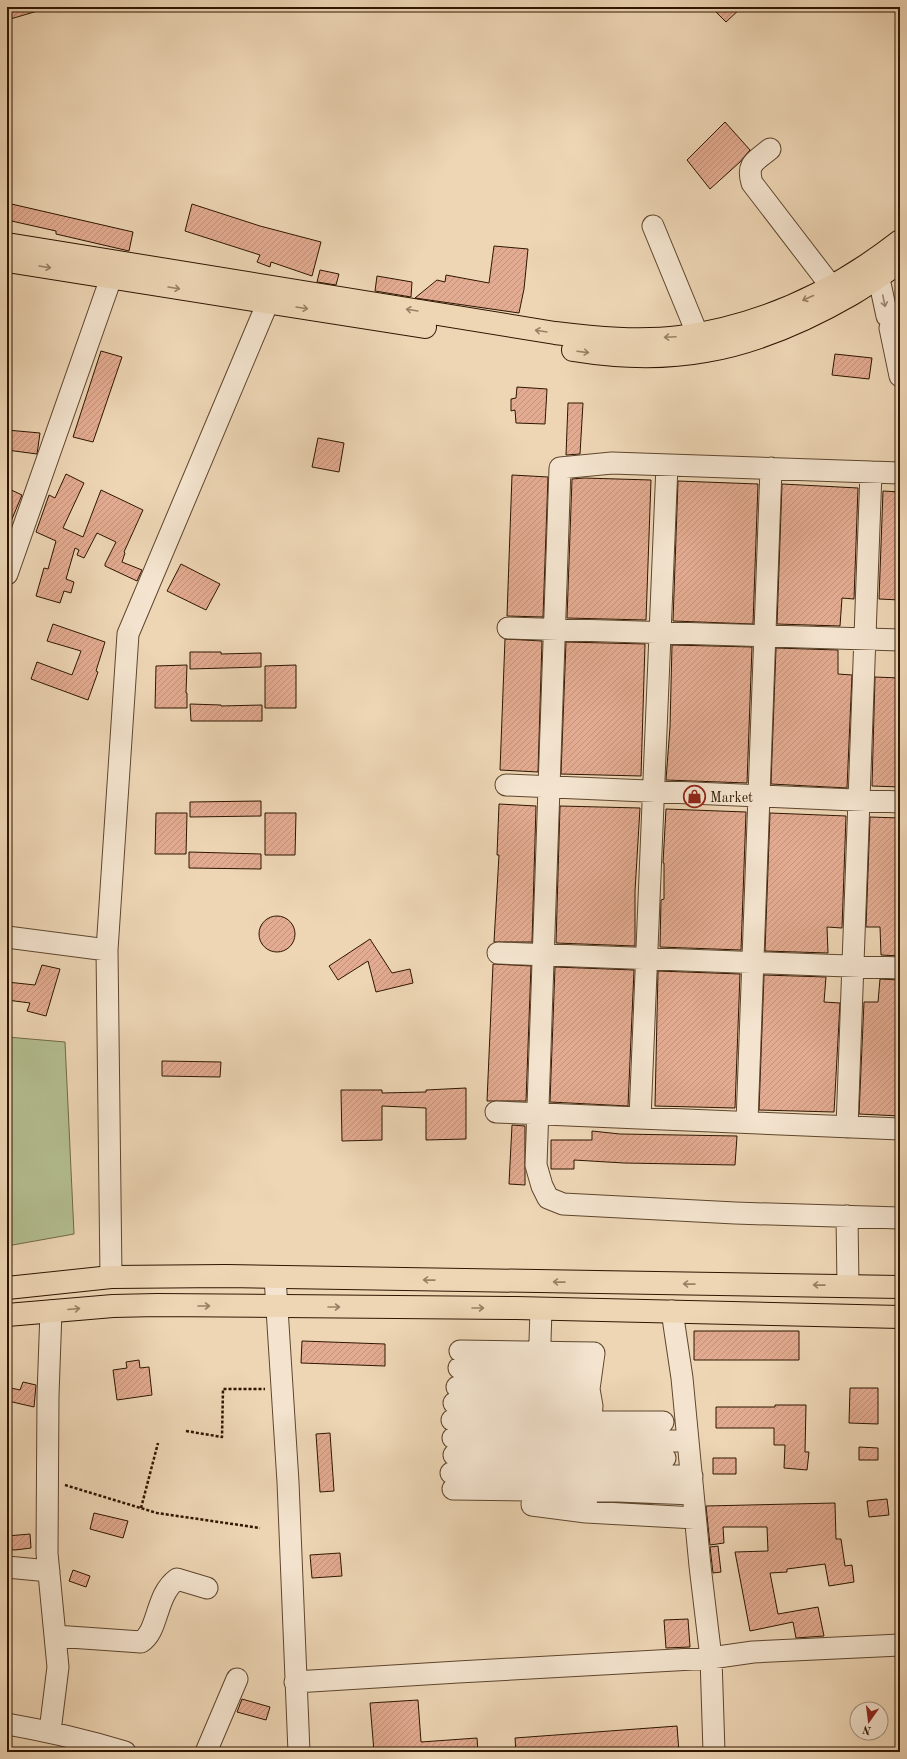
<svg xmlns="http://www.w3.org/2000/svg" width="907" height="1759" viewBox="0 0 907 1759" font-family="'Old Standard TT',serif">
<defs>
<pattern id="building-hatch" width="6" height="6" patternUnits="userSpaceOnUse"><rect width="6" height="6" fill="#e3ab91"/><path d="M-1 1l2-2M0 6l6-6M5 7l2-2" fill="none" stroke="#c3927b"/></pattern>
</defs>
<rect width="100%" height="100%" fill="#eed6b5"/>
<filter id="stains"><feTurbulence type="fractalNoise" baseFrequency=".005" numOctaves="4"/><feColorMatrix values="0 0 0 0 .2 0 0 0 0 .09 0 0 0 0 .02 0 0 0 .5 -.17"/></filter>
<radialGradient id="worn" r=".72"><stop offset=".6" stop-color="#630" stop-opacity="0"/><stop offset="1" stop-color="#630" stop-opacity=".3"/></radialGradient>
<path fill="#b4bf91" stroke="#716a48" d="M7,1037l58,5 9,192 -67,12z"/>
<path fill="url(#building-hatch)" stroke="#2e1600" d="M7,7h34v3l-34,10z
M711,7h31l-16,15z
M725,122l25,28 -10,12 -30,27 -23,-29z
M7,203l126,29 -4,19 -73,-17v-3l-49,-11z
M192,204l68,22 61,16 -9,34 -41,-14 -1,5 -13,-5 3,-7 -75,-24z
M494,246l34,3 -4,40 -5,24 -104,-15 22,-18 8,2 1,-7 43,8z
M320,270l19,4 -3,11 -19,-3z
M377,276l35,6 -1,15 -36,-6z
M101,351l21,6 -29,85 -20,-5z
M835,354l37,4 -3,21 -37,-4z
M517,387l30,2 -2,35 -29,-1 -1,-13 -4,1v-12l5,-1z
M568,403h15l-3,51 -14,1z
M7,430l33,3 -3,21 -30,-4z
M318,438l26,5 -5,29 -27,-5z
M66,474l18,9 -21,45 20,9 18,-47 42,20 -19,42 1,1 -3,9 20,8 -5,11 -32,-15v-2l11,-22 -19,-9 -13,25 -7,-3 2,-5 -4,-2 -9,31 8,3 -3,11 -7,-2 -4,12 -24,-7 8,-28 4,1 8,-28 -20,-9 13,-37 6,3z
M512,475l36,2 -5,140 -36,-1z
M584,478l67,2 -5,140 -79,-2 5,-139z
M678,481l80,3 -5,140 -80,-3z
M782,484l76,4 -4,111 -12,-1 -2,28 -63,-2z
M7,488l15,7 -15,36z
M883,491l17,1v108l-21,-1z
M181,564l39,20 -14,26 -39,-19z
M53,624l52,18 -9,29 2,1 -10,28 -57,-21 6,-17 35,13 9,-24 -34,-10z
M505,639l37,2 -4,131 -38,-2z
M566,642l79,2 -4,132 -80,-2z
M672,645l80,2 -5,136 -81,-3 4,-53z
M776,648l62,2v24l14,1 -5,113 -76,-4z
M190,652h31v2l40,-1v14l-71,2z
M187,665l-1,28h1v15h-32l1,-42z
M296,665v43h-31v-42z
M875,677l25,1v109l-28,-1z
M190,704l31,1v1l41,-1v16h-71z
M261,801v15l-71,1v-15z
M499,804l37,2 -4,136h-38l5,-87h-2z
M560,806l80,2 -5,83v55l-79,-3z
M666,809l80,3 -5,138 -81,-3 1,-47 3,-1v-36h-1z
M156,813h31l-1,41h-31z
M265,813h31l-1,42h-30z
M770,813l76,3 -4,112 -15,-1 1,26 -63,-2z
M870,817l30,1v138l-19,-1 -1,-28h-14z
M189,852l72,2v15l-72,-1z
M259 934a18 18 0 1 1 36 0a18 18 0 1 1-36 0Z
M370,939l22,34 18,-4 3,14 -37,9 -8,-31 -30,19 -9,-14z
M493,964l38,2 -5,135h-39z
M42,965l18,4 -14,47 -19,-5 3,-8 -23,-3v-18l28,3z
M555,967l79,3 -6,136 -78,-4z
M658,971l82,3 -5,134 -80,-2z
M764,975l62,2 -2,25 16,1 -6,109 -75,-2z
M880,979l20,1v136l-41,-2 5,-112h14z
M162,1061l59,1 -1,15 -58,-1z
M466,1088v51l-40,1v-32l-44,-2v34l-40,1 -1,-51h41v3l44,-1v-2z
M512,1125l13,1v59l-16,-1z
M592,1131l28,3 117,2 -2,29 -111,-2 -50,-3v9h-23v-29h41z
M694,1331h105v29h-105z
M302,1341l83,3v22l-84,-3z
M139,1360l1,8 9,-1 3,28 -35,5 -4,-30 14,-2 -1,-6z
M23,1382l13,3 -2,22 -26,-6 3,-13 9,2z
M850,1388h28v36l-29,-1z
M775,1405h31l-1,47h4l-2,18 -23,-2 1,-23h-11v-17h-58v-21h59z
M330,1433l4,58 -14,1 -4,-58z
M859,1447l19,1v12h-19z
M713,1458h23v16h-23z
M887,1499l2,16 -20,2 -2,-16z
M835,1503l1,36h5l4,27 7,-1 2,17 -25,4 -4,-22 -38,5v3l-17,1 8,41 40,-7 6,29 -28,2 -3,-16 -43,9 -15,-79 33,-1 -1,-24h-44l1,16 -14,2 -4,-39z
M94,1513l34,8 -5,17 -33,-9z
M30,1534l1,14 -16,2 -8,-1v-13z
M718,1546l3,26 -8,1 -3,-26z
M340,1553l2,23 -30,2 -2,-23z
M73,1570l17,6 -4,11 -17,-6z
M688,1619l2,28 -24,1 -2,-28z
M242,1699l28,8 -4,13 -29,-8z
M418,1700l3,42 56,-4 1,14h-104l-4,-49z
M677,1726l2,26h-163l-1,-14z"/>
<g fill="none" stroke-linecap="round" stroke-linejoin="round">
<defs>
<path id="minor" d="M770,149c-14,12 -24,14 -18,34l79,103
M653,226l44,107
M875,260l12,56
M890,328l10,48
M900,473l-288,-10 -52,5 -24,697 6,21 6,12 15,6 172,9 165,5
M7,574l104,-296
M508,628l392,12
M506,785l394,17
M7,937l100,13 21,-316 140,-332
M107,950l4,327
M498,953l402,15
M496,1112l404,17
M640,1118l27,-653
M747,1122l24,-654
M847,1127l24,-655
M847,1216l1,70
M275,1277l13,205 11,270
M541,1309l-4,130 -5,66 54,7 109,6
M672,1311l10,67 18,188 11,92 3,94
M460,1351l134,2 -5,36 3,17 -4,51 -2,55
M459,1368l132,1
M457,1387l132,2
M454,1403l138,3
M452,1420l85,2h126
M453,1438l235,3
M454,1455l211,3
M451,1473l241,3
M453,1489l165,2 75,3
M7,1567l42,4
M55,1636l86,6c18,-11 14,-47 36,-63l30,9
M295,1682l163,-10 253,-14 42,-6 147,-7
M7,1724c40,7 79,16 118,28
M50,1731l8,-64 -11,-114 1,-158 3,-84
M206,1752l31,-73"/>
<path id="major" d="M7,244l548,89c41,5 84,9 125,4 81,-11 156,-46 220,-96
M7,261l418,66
M573,350c43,7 90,9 133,1 52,-9 101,-31 146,-57 17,-10 32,-21 48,-32
M7,1288l104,-11 115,-1 674,11
M7,1315l106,-9 44,-1 359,3 384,9"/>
</defs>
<use href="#minor" stroke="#5e462d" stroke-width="23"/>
<use href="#major" stroke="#2e1600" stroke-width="24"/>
<path stroke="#2e1600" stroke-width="2.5" stroke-dasharray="3 2" stroke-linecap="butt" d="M186,1431l36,6 1,-48h42
M65,1485l92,28 103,15
M141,1508l17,-65"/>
<use href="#minor" stroke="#f4e4cf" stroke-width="21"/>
<use href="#major" stroke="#eed6b5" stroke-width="22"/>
</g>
<defs><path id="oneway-shaft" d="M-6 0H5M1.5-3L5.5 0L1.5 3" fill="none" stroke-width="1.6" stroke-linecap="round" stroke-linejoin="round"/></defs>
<g stroke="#988064">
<use href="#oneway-shaft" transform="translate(45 267) rotate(9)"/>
<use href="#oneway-shaft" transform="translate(174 288) rotate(9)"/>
<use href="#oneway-shaft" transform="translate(808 298) rotate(156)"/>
<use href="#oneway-shaft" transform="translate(302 308) rotate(9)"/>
<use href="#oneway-shaft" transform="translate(412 310) rotate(-171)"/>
<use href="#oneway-shaft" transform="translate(541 331) rotate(-171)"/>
<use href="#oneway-shaft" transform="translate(670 337) rotate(177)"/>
<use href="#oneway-shaft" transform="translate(583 352) rotate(7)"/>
<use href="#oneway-shaft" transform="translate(429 1280) rotate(-179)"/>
<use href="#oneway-shaft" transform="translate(559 1282) rotate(-179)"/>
<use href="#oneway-shaft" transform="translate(689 1284) rotate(-179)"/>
<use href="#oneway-shaft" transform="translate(819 1285) rotate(-179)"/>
<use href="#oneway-shaft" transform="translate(204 1306)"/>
<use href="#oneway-shaft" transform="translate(334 1307)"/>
<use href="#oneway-shaft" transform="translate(478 1308)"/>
<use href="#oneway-shaft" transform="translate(74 1309) rotate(-5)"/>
</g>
<use stroke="#9b8772" href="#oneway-shaft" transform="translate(884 301) rotate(78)"/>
<defs>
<symbol id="shop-ring" viewBox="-11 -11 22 22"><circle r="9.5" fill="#f4e4cf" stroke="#8f2418" stroke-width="1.5"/><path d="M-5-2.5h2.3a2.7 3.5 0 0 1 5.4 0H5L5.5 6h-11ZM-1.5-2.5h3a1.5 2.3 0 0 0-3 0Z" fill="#8f2418"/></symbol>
</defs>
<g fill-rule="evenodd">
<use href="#shop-ring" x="682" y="784" width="25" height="25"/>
</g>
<g text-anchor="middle" stroke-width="3.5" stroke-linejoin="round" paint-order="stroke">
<g font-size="14" fill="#2e1600" stroke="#f4e4cf" text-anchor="start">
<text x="710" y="802">Market</text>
</g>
</g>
<rect width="907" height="1759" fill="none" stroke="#eed6b5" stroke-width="24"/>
<rect x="8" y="8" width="891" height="1743" fill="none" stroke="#2e1600" stroke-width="2"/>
<rect x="12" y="12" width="883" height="1735" fill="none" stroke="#2e1600"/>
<g transform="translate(869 1721) rotate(194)"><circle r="19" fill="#f4e4cf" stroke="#a5927c"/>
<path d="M0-3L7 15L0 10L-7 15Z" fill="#8f2418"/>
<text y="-6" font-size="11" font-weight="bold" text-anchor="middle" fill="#2e1600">N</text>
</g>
<rect width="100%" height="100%" filter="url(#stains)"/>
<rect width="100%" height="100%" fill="url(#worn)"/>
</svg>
